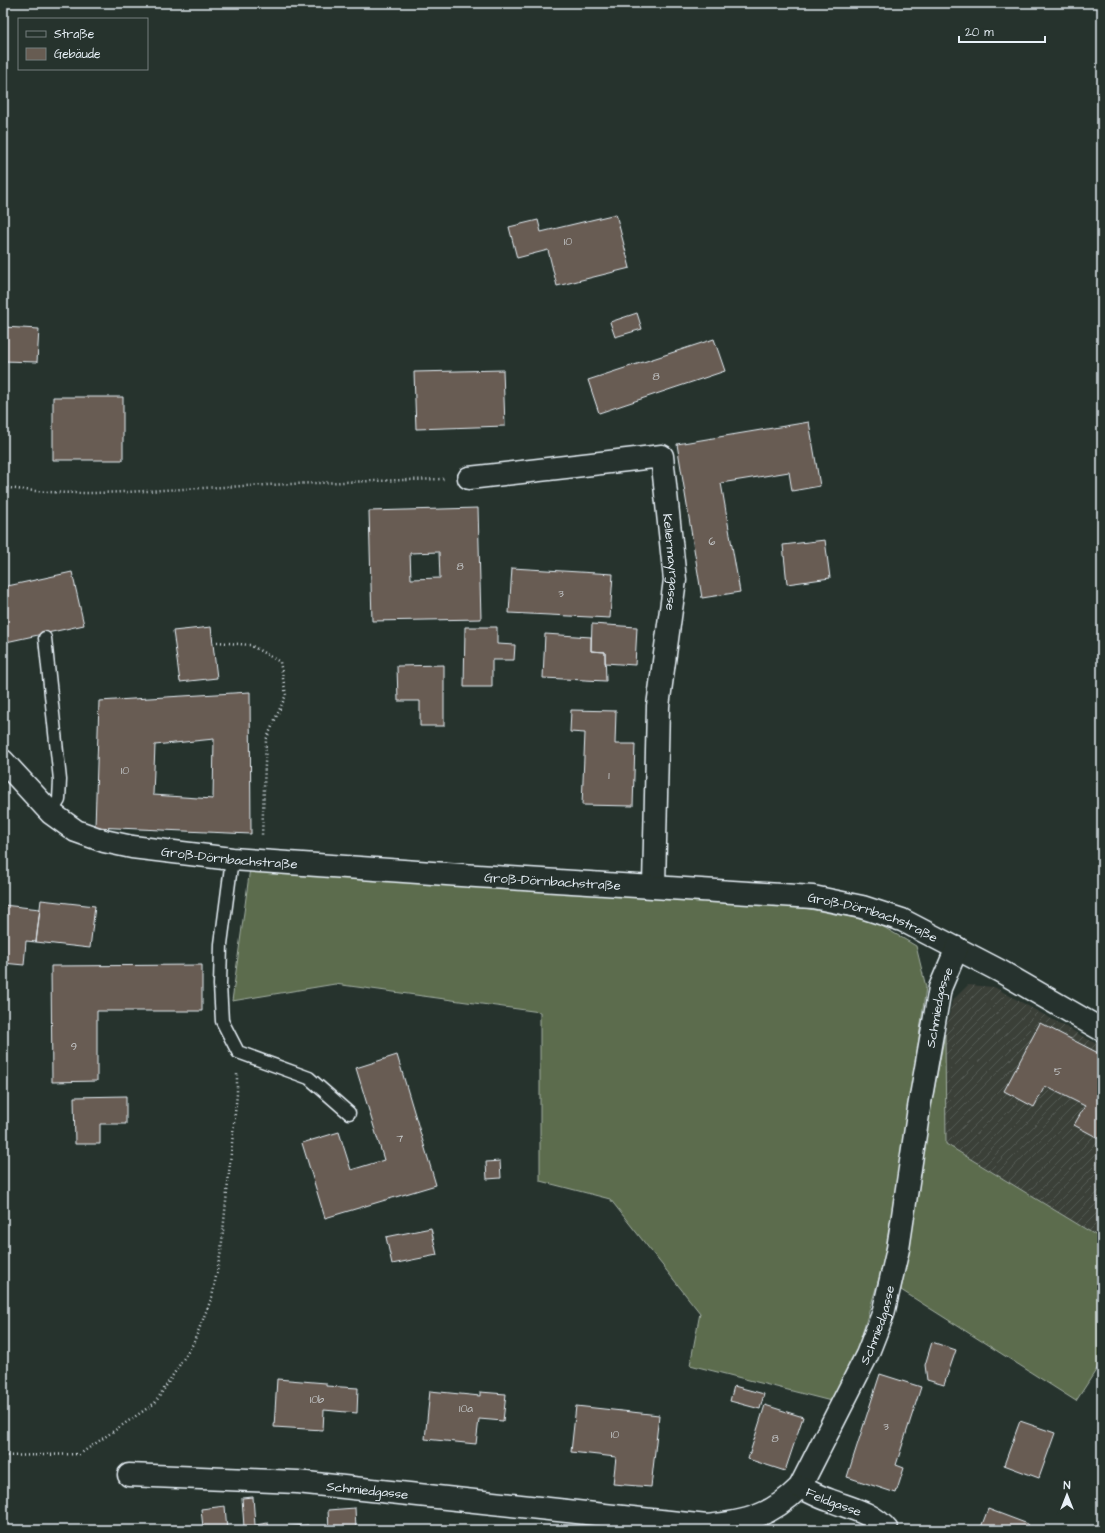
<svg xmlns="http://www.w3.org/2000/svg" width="1105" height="1533" viewBox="0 0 1105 1533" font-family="'Architects Daughter',sans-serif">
<defs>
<pattern id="industrial-furrows" width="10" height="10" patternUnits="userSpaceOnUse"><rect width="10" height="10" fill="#3a3f38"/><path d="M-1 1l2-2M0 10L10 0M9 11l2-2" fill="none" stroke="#565b56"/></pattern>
</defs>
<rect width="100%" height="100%" fill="#26332d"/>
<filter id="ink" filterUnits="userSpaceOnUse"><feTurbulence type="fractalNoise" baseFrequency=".025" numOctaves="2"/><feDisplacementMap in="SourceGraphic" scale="8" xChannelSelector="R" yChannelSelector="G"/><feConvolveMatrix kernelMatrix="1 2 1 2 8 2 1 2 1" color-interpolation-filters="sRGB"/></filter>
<g filter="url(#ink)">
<path fill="url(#industrial-furrows)" d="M968,985l26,2 108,60v192l-156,-95 -1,-110 7,-33z"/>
<path fill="#5c6c4e" stroke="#a2aea3" d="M250,868l422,29 132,11 71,14 41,24 10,41 -18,131 -25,147 -25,83 -23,54 -145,-37 10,-52 -90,-114 -70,-18v-169l-205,-28 -103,17z
M945,1034l1,110 156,95v122l-26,40 -175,-111 25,-158z"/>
<path fill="#675c52" stroke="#e8f1f8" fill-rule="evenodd" d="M616,214l14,54 -73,18 -9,-36 -31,8 -8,-31 29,-7 3,12z
M637,313l5,16 -27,8 -5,-15z
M3,327l36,2 -2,33 -34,-1z
M714,339l11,32 -126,42 -11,-33z
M503,370l2,56 -89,3 -2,-57z
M53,397h70v63h-70z
M809,422l11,64 -28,5 -3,-19 -68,11 19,109 -38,6 -25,-154z
M478,508l3,111 -109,2 -3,-110zM439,552l1,26 -29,1 -1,-26z
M825,540l5,38 -43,6 -4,-39z
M512,568l101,6 -3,44 -101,-5z
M72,572l12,53 -78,17 -3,-13v-42z
M592,624l45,3 -2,38 -30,-2v-11l-14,-1z
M211,627l6,51 -37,4 -7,-51z
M465,627h32v17l18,1 -1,15h-22v27h-28z
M545,634l46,3v14l14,1 1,29 -63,-3z
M444,665v61h-24v-25h-22l-1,-35z
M250,692l1,142 -156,-7 4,-126zM214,739l-1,60 -60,-4 2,-50z
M571,710l45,1 -1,33h20l-2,62 -51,-1 3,-72 -15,-1z
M41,900l54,6 -5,42 -54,-6z
M3,905l37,4 -4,33 -10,-1 -2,24 -21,-2z
M202,965v46h-105v70l-45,1 -1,-116z
M1040,1023l62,32v85l-28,-15 11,-19 -40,-20 -11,21 -30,-16z
M397,1055l39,130 -111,33 -23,-75 37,-11 12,38 33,-10 -28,-92z
M126,1096v28h-26v20h-25l-1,-47z
M500,1161l1,17 -14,1 -1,-17z
M431,1228l6,27 -45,9 -6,-27z
M932,1342l24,8 -12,35 -17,-5 -2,-15z
M880,1374l41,13 -25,78 8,3 -8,25 -49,-16z
M277,1379l49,4v3l32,2 -1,25 -33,-3 -1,20 -49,-3z
M734,1386l30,8 -4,15 -30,-8z
M430,1391l50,5v-4l26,2 -3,27 -24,-2 -3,25 -51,-5z
M765,1405l38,12 -18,54 -37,-12z
M576,1406l83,9 -8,72 -38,-3 3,-27 -45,-5z
M1020,1421l35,12 -16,45 -35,-13z
M253,1497l2,28 13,-2 1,5 39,-3 1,5h-58v-3h-7l-2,-29z
M225,1506l2,24h-55l31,-3 -2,-18z
M355,1508l1,22h-27l-1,-20z
M988,1509l40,15 -2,6h-46z"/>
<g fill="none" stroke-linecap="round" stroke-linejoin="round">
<defs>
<path id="service" d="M45,638l15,142 -1,20 -8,13
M232,859l-11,85 -1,41 2,36 16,31 71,26 40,35"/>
<g id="minor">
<path id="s1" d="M469,478l193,-22 13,124 -17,126 -4,180"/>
<path id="s2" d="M3,761l48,52 25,18 28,10 28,6 100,12 229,16 352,22 49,10 40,13 98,51 102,59"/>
<path id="s3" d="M129,1475l168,7 410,44c40,-4 64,-10 93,-39l67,-132 16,-41 15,-65 21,-141 21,-120 17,-40"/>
<path id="s4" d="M800,1487c9,4 19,10 29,13 20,8 43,12 58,30"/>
</g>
</defs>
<use href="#service" stroke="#e8f1f8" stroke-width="15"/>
<use href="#minor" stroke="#e8f1f8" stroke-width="25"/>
<path stroke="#e8f1f8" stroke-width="2.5" stroke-dasharray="1 3" stroke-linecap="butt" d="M3,487c67,11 132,4 199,1 81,-4 161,-7 242,-9
M217,642l33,3 30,17 6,33 -20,45 -4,96
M3,1456l77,-2 75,-51 38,-59 19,-47 9,-46 16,-157v-20"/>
<use href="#service" stroke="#26332d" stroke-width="12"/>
<use href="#minor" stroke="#26332d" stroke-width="22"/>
</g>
</g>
<g text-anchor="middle" stroke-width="4" stroke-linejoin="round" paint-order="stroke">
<g font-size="11" fill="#c8ccce">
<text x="568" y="245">10</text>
<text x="656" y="380">8</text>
<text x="712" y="545">6</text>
<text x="460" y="570">8</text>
<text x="561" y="597">3</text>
<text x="125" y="774">10</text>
<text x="609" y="779">1</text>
<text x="74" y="1050">9</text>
<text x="1058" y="1075">5</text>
<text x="400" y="1142">7</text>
<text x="317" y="1403">10b</text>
<text x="466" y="1412">10a</text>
<text x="886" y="1430">3</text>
<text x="615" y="1438">10</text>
<text x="775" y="1442">8</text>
</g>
<g font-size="13" fill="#e8f1f8" stroke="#26332d">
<text dy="5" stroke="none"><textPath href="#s1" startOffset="301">Kellermayrgasse</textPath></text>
<text dy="5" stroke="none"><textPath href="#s2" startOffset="258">Groß-Dörnbachstraße</textPath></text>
<text dy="5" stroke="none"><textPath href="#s2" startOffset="582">Groß-Dörnbachstraße</textPath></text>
<text dy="5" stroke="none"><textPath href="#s2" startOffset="906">Groß-Dörnbachstraße</textPath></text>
<text dy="5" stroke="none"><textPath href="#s3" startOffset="1188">Schmiedgasse</textPath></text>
<text dy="5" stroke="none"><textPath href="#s3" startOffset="864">Schmiedgasse</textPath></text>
<text dy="5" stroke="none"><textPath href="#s3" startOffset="239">Schmiedgasse</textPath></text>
<text dy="5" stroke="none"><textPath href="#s4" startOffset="37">Feldgasse</textPath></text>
</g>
</g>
<rect width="1105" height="1533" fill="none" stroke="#26332d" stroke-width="16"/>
<rect x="8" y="8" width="1089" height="1517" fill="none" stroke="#e8f1f8" stroke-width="1.5" filter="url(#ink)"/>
<rect x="18" y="18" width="130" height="52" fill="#26332d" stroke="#747f7e"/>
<rect x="26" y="31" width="20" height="6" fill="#26332d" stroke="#747f7e"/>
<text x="54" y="38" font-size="12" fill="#e8f1f8">Straße</text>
<rect x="26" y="48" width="20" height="12" fill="#675c52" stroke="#747f7e"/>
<text x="54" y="58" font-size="12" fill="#e8f1f8">Gebäude</text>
<g transform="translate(1067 1495)" stroke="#26332d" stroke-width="3" paint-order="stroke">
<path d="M0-3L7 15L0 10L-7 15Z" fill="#e8f1f8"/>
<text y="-6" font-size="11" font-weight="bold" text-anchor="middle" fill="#e8f1f8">N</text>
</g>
<path d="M959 36v6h86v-6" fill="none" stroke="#e8f1f8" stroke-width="2"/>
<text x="965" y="36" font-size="12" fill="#e8f1f8" stroke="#26332d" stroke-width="3" paint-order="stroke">20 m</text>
</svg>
